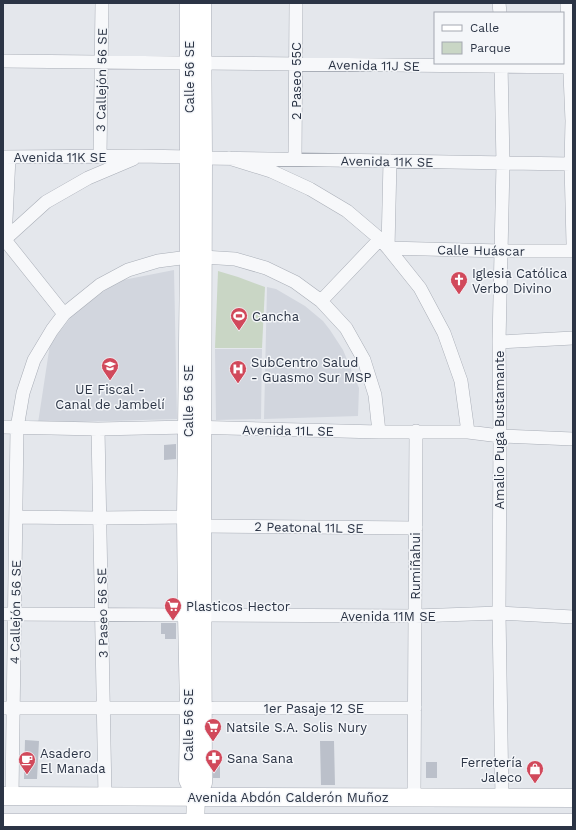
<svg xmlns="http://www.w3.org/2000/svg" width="576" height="830" viewBox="0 0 576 830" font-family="'Work Sans',sans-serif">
<rect width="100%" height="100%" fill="#e4e7ec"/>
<path fill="#d2d6de" d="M174,270l3,149 -139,4 12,-79 25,-32 43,-31z
M267,287l9,2 29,17 18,15 7,9 13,20 16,38 -1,28 -94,3z
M215,349h47l-1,70 -45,1z"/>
<path fill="#c9d6c5" d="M218,271l20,6 27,10 -3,61h-47z"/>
<path fill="#bbc0ca" d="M176,444v15l-12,1v-15z
M161,623h15v16h-11v-5h-4z
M25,740l14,1 -2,38h-13z
M320,741h14l1,44h-14z
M213,760h7v18h-7z
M426,762h11v16h-11z"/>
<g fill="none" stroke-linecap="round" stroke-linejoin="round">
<defs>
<path id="street" d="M499,3l1,10
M567,3l5,118 -1,43 2,79
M3,61l186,2
M202,63l368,4
M501,63l2,101 -4,178 1,94 -1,177 3,184
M3,157l136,-1 50,1
M9,157l-4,83 59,74
M100,157l2,-154
M203,158l368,6
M229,158l42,13 39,18 37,22 33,28 8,9 32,40 24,45 17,48 7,51
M295,159l1,-156
M390,161l-2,87 113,3h72
M3,241l43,-39 42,-24 45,-19
M203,257l32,2 31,9 29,14 26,19 25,27 18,32 11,35 4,37
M321,301l59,-62
M499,342l74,-4
M3,427l95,2 90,-2 191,5h89l32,4 73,3
M98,429l7,367
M16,517l84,1 86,-1
M202,526l214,2
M3,614l184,1
M203,615l212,1 84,-3 74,4
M3,708h186
M214,708h201
M12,796l5,-368 6,-35 11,-33 18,-30 12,-16 36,-29 28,-15 30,-9 31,-4
M414,797l2,-366"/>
<path id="secondary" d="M189,3v254l-3,260 1,98 2,93 -1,72 8,16
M3,796l570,2
M3,823h570
M195,827l1,-31 7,-13 -1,-257 1,-368 -1,-155"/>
</defs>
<use href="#street" stroke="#a9aeb7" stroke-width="14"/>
<use href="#secondary" stroke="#a9aeb7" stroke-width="19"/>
<use href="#street" stroke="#f7f8fa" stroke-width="13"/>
<use href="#secondary" stroke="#fff" stroke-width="18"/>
</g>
<defs>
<symbol id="church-pin" viewBox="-11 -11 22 30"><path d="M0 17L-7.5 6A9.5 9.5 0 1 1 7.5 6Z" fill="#d1495b" stroke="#f4f6f9"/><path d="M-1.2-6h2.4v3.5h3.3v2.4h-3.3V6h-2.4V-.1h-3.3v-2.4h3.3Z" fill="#fff"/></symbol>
<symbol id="stadium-pin" viewBox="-11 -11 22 30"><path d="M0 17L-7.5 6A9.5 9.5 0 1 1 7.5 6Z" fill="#d1495b" stroke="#f4f6f9"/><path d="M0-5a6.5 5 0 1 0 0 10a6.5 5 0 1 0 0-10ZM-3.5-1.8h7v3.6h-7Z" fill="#fff"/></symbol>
<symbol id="school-pin" viewBox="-11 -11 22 30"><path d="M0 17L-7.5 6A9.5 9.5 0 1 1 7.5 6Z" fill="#d1495b" stroke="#f4f6f9"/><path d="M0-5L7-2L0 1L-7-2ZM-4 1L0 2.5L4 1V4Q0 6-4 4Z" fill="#fff"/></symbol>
<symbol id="hospital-pin" viewBox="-11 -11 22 30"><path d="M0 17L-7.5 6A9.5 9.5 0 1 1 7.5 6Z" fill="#d1495b" stroke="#f4f6f9"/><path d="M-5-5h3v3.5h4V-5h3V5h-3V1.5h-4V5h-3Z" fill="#fff"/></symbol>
<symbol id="supermarket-pin" viewBox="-11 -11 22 30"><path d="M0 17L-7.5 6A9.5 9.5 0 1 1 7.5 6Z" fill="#d1495b" stroke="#f4f6f9"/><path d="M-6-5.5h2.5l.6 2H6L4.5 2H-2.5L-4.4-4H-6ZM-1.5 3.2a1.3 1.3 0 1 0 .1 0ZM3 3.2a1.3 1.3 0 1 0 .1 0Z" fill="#fff"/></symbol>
<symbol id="pharmacy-pin" viewBox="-11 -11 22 30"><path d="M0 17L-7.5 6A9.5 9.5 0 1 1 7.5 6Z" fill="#d1495b" stroke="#f4f6f9"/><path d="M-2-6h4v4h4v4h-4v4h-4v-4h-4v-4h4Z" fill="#fff"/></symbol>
<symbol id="cafe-pin" viewBox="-11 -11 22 30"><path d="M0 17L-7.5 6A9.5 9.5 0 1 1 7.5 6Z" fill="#d1495b" stroke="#f4f6f9"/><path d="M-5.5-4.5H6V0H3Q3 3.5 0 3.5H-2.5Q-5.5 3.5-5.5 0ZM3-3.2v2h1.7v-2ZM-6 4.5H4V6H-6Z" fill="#fff"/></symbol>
<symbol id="shop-pin" viewBox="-11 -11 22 30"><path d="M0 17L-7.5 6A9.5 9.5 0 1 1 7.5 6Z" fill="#d1495b" stroke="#f4f6f9"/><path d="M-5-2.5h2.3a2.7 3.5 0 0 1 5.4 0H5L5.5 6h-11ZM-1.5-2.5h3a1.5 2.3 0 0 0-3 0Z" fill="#fff"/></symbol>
</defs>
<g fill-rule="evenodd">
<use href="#church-pin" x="449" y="270" width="20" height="27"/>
<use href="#stadium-pin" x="229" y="306" width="20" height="27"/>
<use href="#school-pin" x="100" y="356" width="20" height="27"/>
<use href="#hospital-pin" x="228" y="359" width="20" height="27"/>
<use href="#supermarket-pin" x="163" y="596" width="20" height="27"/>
<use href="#supermarket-pin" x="203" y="717" width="20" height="27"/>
<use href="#pharmacy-pin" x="204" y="748" width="20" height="27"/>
<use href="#cafe-pin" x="17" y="750" width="20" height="27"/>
<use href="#shop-pin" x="525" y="759" width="20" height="27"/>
</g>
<g text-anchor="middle" stroke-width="3" stroke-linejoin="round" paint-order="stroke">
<g font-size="13" fill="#2b3445" stroke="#f4f6f9">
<text transform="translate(374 65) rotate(1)" y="5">Avenida 11J SE</text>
<text transform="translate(189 77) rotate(-90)" y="5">Calle 56 SE</text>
<text transform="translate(101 80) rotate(-89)" y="5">3 Callejón 56 SE</text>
<text transform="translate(296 81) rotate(-90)" y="5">2 Paseo 55C</text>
<text x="60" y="162">Avenida 11K SE</text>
<text transform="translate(387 161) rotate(1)" y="5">Avenida 11K SE</text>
<text transform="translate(481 250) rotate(1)" y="5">Calle Huáscar</text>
<text transform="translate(188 401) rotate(-90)" y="5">Calle 56 SE</text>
<text transform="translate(288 430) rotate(1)" y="5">Avenida 11L SE</text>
<text transform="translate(499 430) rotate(-90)" y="5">Amalio Puga Bustamante</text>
<text transform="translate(309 527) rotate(1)" y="5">2 Peatonal 11L SE</text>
<text transform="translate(415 566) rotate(-90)" y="5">Rumiñahui</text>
<text transform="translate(15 612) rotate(-89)" y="5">4 Callejón 56 SE</text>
<text transform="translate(102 613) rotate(-91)" y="5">3 Paseo 56 SE</text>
<text x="388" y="621">Avenida 11M SE</text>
<text x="314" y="713">1er Pasaje 12 SE</text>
<text transform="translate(188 725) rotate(-90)" y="5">Calle 56 SE</text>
<text x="288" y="802">Avenida Abdón Calderón Muñoz</text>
</g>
<g font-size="13" fill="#2b3445" stroke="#f4f6f9" text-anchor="start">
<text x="472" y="278">Iglesia Católica<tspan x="472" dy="15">Verbo Divino</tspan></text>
<text x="252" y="321">Cancha</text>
<text x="251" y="367">SubCentro Salud<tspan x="251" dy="15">- Guasmo Sur MSP</tspan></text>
<text x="110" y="394" text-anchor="middle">UE Fiscal -<tspan x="110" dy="15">Canal de Jambelí</tspan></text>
<text x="186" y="611">Plasticos Hector</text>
<text x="226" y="732">Natsile S.A. Solis Nury</text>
<text x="40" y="758">Asadero<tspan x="40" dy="15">El Manada</tspan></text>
<text x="227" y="763">Sana Sana</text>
<text x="522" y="767" text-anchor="end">Ferretería<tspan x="522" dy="15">Jaleco</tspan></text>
</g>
</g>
<rect width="576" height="830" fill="none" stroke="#2b3445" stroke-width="8"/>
<rect x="434" y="12" width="130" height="52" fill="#f4f6f9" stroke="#a4a8b1"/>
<rect x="442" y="25" width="20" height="6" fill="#ffffff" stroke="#a4a8b1"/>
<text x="470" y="32" font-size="12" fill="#2b3445">Calle</text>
<rect x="442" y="42" width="20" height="12" fill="#c9d6c5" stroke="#a4a8b1"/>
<text x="470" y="52" font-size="12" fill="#2b3445">Parque</text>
</svg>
